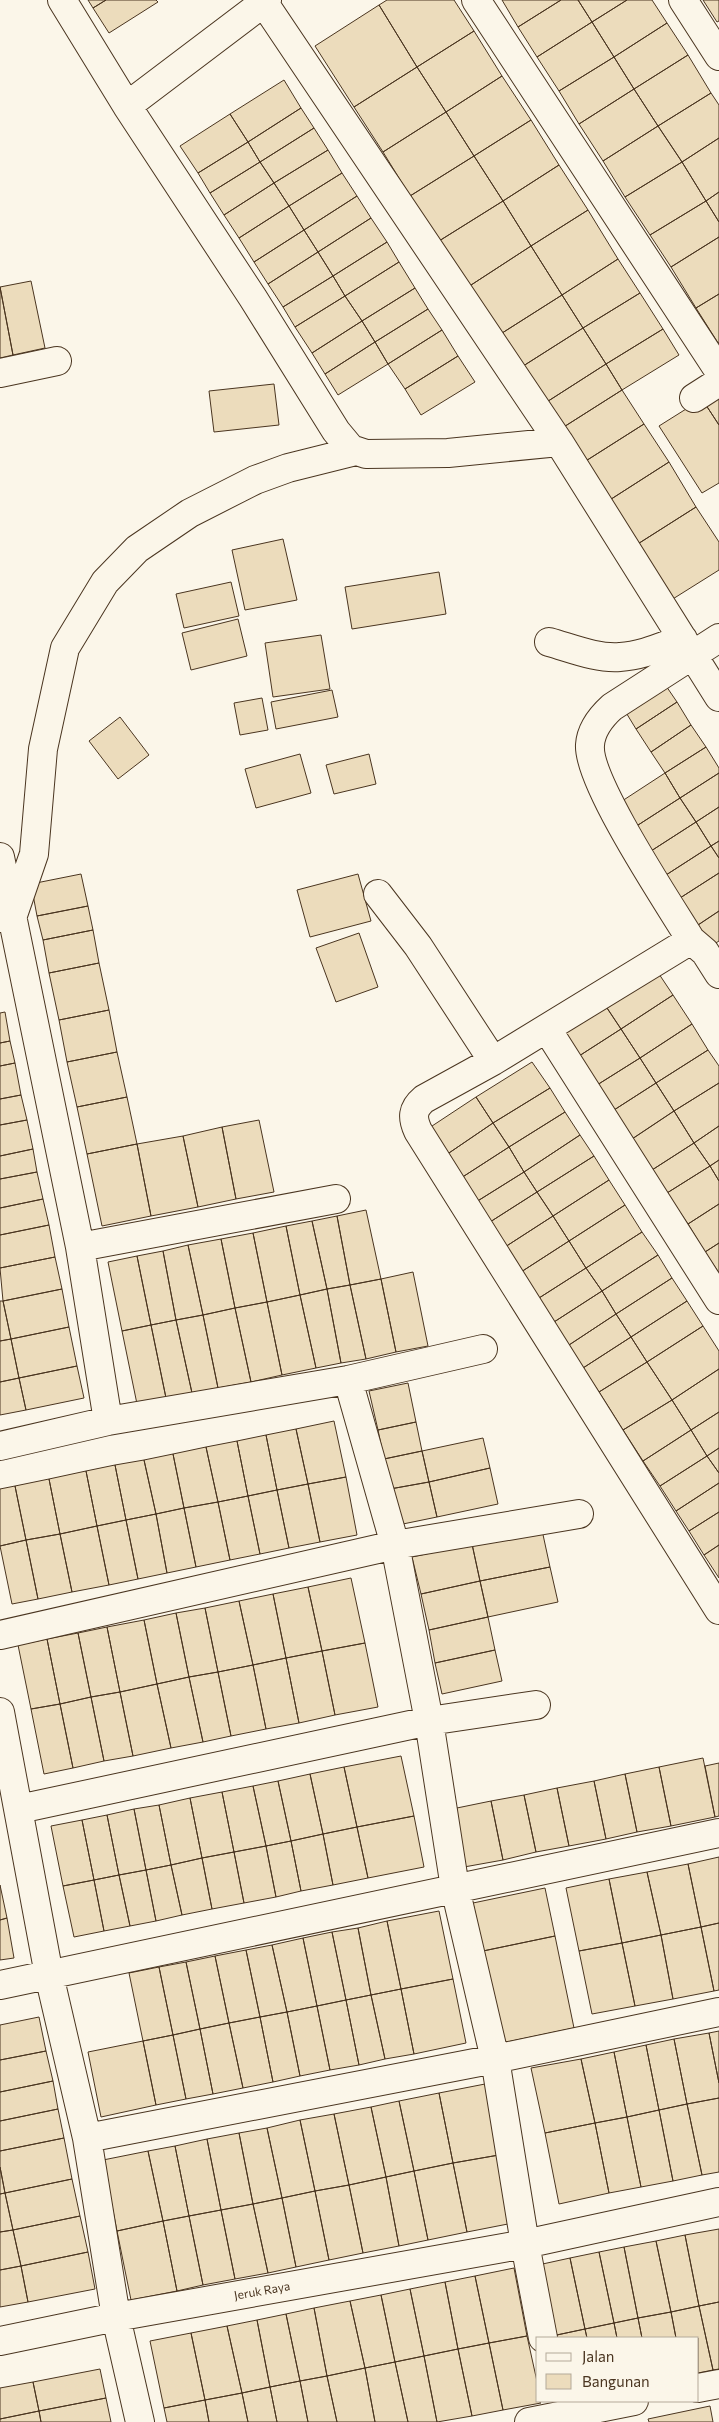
<svg xmlns="http://www.w3.org/2000/svg" width="719" height="2422" viewBox="0 0 719 2422" font-family="Commissioner,sans-serif">
<rect width="100%" height="100%" fill="#fbf6e9"/>
<path fill="#ecdcbc" stroke="#4a3520" d="M88,0h18l-13,8z
M106,0h50l2,2 -49,31 -16,-25z
M387,0h67l20,31 -57,36 -38,-62z
M502,0h59l-43,27z
M561,0h17l14,22 -55,35 -19,-30z
M578,0h49l-35,22z
M627,0h25l15,23 -53,34 -22,-35z
M703,0h16v21l-2,1z
M379,5l38,62 -63,40 -39,-61z
M592,22l22,35 -55,34 -22,-34z
M667,23l21,32 -54,34 -20,-32z
M474,31l28,45 -56,36 -29,-45z
M688,55l23,38 -53,33 -24,-37z
M614,57l20,32 -55,35 -20,-33z
M417,67l29,45 -63,40 -29,-45z
M502,76l29,44 -57,36 -28,-44z
M284,80l17,28 -53,34 -18,-28z
M634,89l24,37 -55,35 -24,-37z
M711,93l8,12v33l-37,24 -24,-36z
M301,108l13,20 -54,34 -12,-20z
M446,112l28,44 -64,40 -27,-44z
M230,114l18,28 -50,31 -18,-27z
M531,120l28,45 -56,36 -29,-45z
M658,126l24,36 -57,35 -22,-36z
M314,128l14,22 -54,33 -14,-21z
M719,138v54l-13,9 -24,-39z
M248,142l12,20 -50,31 -12,-20z
M328,150l14,23 -53,33 -15,-23z
M474,156l29,45 -64,40 -29,-45z
M260,162l14,21 -50,32 -14,-22z
M682,162l24,39 -56,34 -25,-38z
M559,165l29,45 -57,36 -28,-45z
M342,173l15,23 -53,34 -15,-24z
M274,183l15,23 -50,32 -15,-23z
M719,192v30l-13,-21z
M357,196l14,22 -53,34 -14,-22z
M503,201l28,45 -63,41 -29,-46z
M706,201l13,21v15l-48,30 -21,-32z
M289,206l15,24 -50,32 -15,-24z
M588,210l30,49 -56,36 -31,-49z
M371,218l16,24 -54,34 -15,-24z
M304,230l14,22 -50,32 -14,-22z
M719,237v57l-23,14 -25,-41z
M387,242l12,20 -54,34 -12,-20z
M531,246l31,49 -63,40 -31,-48z
M318,252l15,24 -50,31 -15,-23z
M618,259l22,34 -57,35 -21,-33z
M399,262l16,26 -53,33 -17,-25z
M333,276l12,20 -50,31 -12,-20z
M31,281l14,67 -32,7 -13,-68z
M0,287l13,68 -13,3z
M415,288l13,21 -53,33 -13,-21z
M640,293l23,36 -57,35 -23,-36z
M719,294v49h-1l-22,-35z
M562,295l21,33 -63,40 -21,-33z
M345,296l17,25 -50,32 -17,-26z
M428,309l14,21 -54,34 -13,-22z
M362,321l13,21 -50,32 -13,-21z
M583,328l23,36 -64,41 -22,-37z
M663,329l16,26 -57,35 -16,-26z
M442,330l16,26 -53,33 -17,-25z
M375,342l13,22 -50,31 -13,-21z
M458,356l17,26 -54,33 -16,-26z
M606,364l16,26 -63,40 -17,-25z
M274,384l5,41 -65,7 -5,-41z
M719,388v37l-17,-26z
M622,390l22,34 -63,40 -22,-34z
M702,399l17,26v58l-17,10 -43,-67z
M644,424l25,38 -64,41 -24,-39z
M669,462l27,45 -63,40 -28,-44z
M696,507l23,35v28l-51,32 -35,-55z
M283,539l14,61 -52,10 -13,-60z
M439,572l7,42 -94,15 -7,-42z
M231,582l8,34 -55,12 -8,-34z
M238,619l9,37 -56,14 -9,-37z
M321,635l9,54 -57,8 -8,-54z
M662,680l15,22 -41,27 -14,-23z
M332,690l6,27 -62,12 -5,-27z
M262,698l6,32 -28,5 -6,-32z
M677,702l14,23 -40,27 -15,-23z
M120,717l29,38 -31,24 -29,-38z
M691,725l15,22 -41,26 -14,-21z
M706,747l13,21v5l-39,25 -15,-25z
M300,754l11,39 -55,15 -11,-39z
M369,754l7,30 -42,10 -8,-29z
M665,773l15,25 -45,29 -16,-24z
M719,773v34l-23,15 -16,-24z
M680,798l16,24 -45,29 -16,-24z
M719,807v34l-8,5 -15,-24z
M696,822l15,24 -45,29 -15,-24z
M719,841v17l-8,-12z
M711,846l8,12v15l-39,25 -14,-23z
M719,873v38l-21,14 -18,-27z
M81,874l7,32 -51,10 -6,-32z
M358,874l13,47 -61,16 -13,-47z
M88,906l5,24 -50,10 -6,-24z
M719,911v30l-8,5 -13,-21z
M93,930l6,33 -50,10 -6,-33z
M359,933l19,54 -42,15 -20,-54z
M99,963l10,47 -50,10 -10,-47z
M657,971l16,24 -52,34 -16,-24z
M673,995l19,29 -52,34 -19,-29z
M605,1005l16,24 -42,27 -15,-24z
M109,1010l8,42 -50,10 -8,-42z
M5,1012l5,29 -10,2v-30z
M692,1024l16,26 -52,33 -16,-25z
M621,1029l19,29 -43,27 -18,-29z
M10,1041l5,22 -15,3v-23z
M708,1050l11,16v17l-45,28 -18,-28z
M117,1052l10,45 -50,10 -10,-45z
M640,1058l16,25 -42,27 -17,-25z
M532,1062l18,26 -57,35 -17,-26z
M15,1063l6,32 -21,4v-33z
M656,1083l18,28 -42,28 -18,-29z
M719,1083v43l-25,17 -20,-32z
M550,1088l15,24 -56,35 -16,-24z
M21,1095l6,25 -27,5v-26z
M127,1097l10,47 -50,10 -10,-47z
M476,1097l17,26 -47,32 -17,-27z
M674,1111l20,32 -42,27 -20,-31z
M565,1112l15,23 -56,37 -15,-25z
M27,1120l6,29 -33,7v-31z
M259,1120l15,72 -38,7 -14,-72z
M493,1123l16,24 -48,31 -15,-23z
M719,1126v34l-9,6 -16,-23z
M222,1127l14,72 -38,8 -15,-71z
M580,1135l14,21 -57,36 -13,-20z
M183,1136l15,71 -47,9 -14,-72z
M694,1143l16,23 -43,27 -15,-23z
M137,1144l14,72 -49,10 -15,-72z
M509,1147l15,25 -48,30 -15,-24z
M33,1149l4,23 -37,7v-23z
M594,1156l15,24 -56,36 -16,-24z
M719,1160v21l-9,-15z
M710,1166l9,15v23l-31,20 -21,-31z
M37,1172l6,27 -43,9v-29z
M524,1172l13,20 -47,30 -14,-20z
M609,1180l16,25 -56,36 -16,-25z
M537,1192l16,24 -48,31 -15,-25z
M43,1199l6,26 -49,10v-27z
M719,1204v39l-14,9 -17,-28z
M625,1205l17,27 -56,36 -17,-27z
M366,1210l15,69 -31,6 -13,-69z
M337,1216l13,69 -23,4 -15,-68z
M553,1216l16,25 -48,31 -16,-25z
M312,1221l15,68 -27,6 -14,-69z
M49,1225l6,32 -55,11v-33z
M286,1226l14,69 -33,7 -14,-69z
M642,1232l16,23 -56,36 -16,-23z
M253,1233l14,69 -32,6 -14,-69z
M221,1239l14,69 -32,7 -15,-70z
M569,1241l17,27 -47,30 -18,-26z
M719,1243v30l-14,-21z
M188,1245l15,70 -27,5 -13,-69z
M163,1251l13,69 -25,5 -14,-69z
M658,1255l14,23 -56,36 -14,-23z
M137,1256l14,69 -29,6 -14,-69z
M55,1257l7,32 -59,12 -3,-33z
M586,1268l16,23 -48,31 -15,-24z
M413,1272l15,74 -32,6 -15,-73z
M672,1278l15,23 -56,36 -15,-23z
M381,1279l15,73 -30,7 -16,-74z
M350,1285l16,74 -25,4 -14,-74z
M62,1289l7,38 -58,12 -8,-38z
M327,1289l14,74 -25,5 -16,-73z
M602,1291l14,23 -47,31 -15,-23z
M300,1295l16,73 -34,7 -15,-73z
M0,1301h3l8,38 -11,2z
M687,1301l16,25 -56,36 -16,-25z
M267,1302l15,73 -31,7 -16,-74z
M235,1308l16,74 -33,6 -15,-73z
M616,1314l15,23 -48,31 -14,-23z
M203,1315l15,73 -26,5 -16,-73z
M176,1320l16,73 -26,5 -15,-73z
M151,1325l15,73 -29,6 -15,-73z
M703,1326l16,25v18l-47,31 -25,-38z
M69,1327l8,39 -58,12 -8,-39z
M631,1337l16,25 -48,30 -16,-24z
M11,1339l8,39 -19,4v-41z
M647,1362l25,38 -49,30 -24,-38z
M77,1366l7,32 -58,12 -7,-32z
M719,1369v43l-28,18 -19,-30z
M19,1378l7,32 -26,5v-33z
M408,1383l8,39 -38,8 -9,-39z
M672,1400l19,30 -48,31 -20,-31z
M719,1412v36l-12,8 -16,-26z
M334,1421l12,56 -38,7 -12,-55z
M416,1422l6,29 -38,8 -6,-29z
M296,1429l12,55 -31,6 -11,-55z
M691,1430l16,26 -47,30 -17,-25z
M266,1435l11,55 -29,6 -11,-55z
M483,1438l7,30 -61,14 -7,-31z
M237,1441l11,55 -30,6 -12,-55z
M206,1447l12,55 -34,6 -11,-54z
M719,1448v25l-12,-17z
M422,1451l7,31 -39,7 -6,-30z
M173,1454l11,54 -28,6 -12,-54z
M707,1456l12,17v10l-43,28 -16,-25z
M144,1460l12,54 -30,6 -11,-55z
M115,1465l11,55 -29,6 -11,-55z
M490,1468l8,36 -61,13 -8,-35z
M86,1471l11,55 -37,8 -11,-55z
M346,1477l11,58 -37,7 -12,-58z
M49,1479l11,55 -34,6 -11,-54z
M429,1482l8,35 -39,8 -8,-36z
M719,1483v29l-30,19 -13,-20z
M308,1484l12,58 -31,6 -12,-58z
M15,1486l11,54 -26,6v-57z
M277,1490l12,58 -29,6 -12,-58z
M248,1496l12,58 -30,6 -12,-58z
M218,1502l12,58 -34,7 -12,-59z
M184,1508l12,59 -29,6 -11,-59z
M719,1512v33l-15,10 -15,-24z
M156,1514l11,59 -29,6 -12,-59z
M126,1520l12,59 -29,6 -12,-59z
M97,1526l12,59 -37,7 -12,-58z
M542,1530l8,37 -70,14 -8,-37z
M60,1534l12,58 -34,7 -12,-59z
M26,1540l12,59 -26,5 -12,-58z
M472,1544l8,37 -59,13 -9,-37z
M719,1545v33l-15,-23z
M550,1567l8,35 -70,15 -8,-36z
M351,1578l14,65 -43,8 -14,-64z
M480,1581l8,36 -59,13 -8,-36z
M308,1587l14,64 -36,7 -13,-64z
M273,1594l13,64 -33,7 -14,-64z
M239,1601l14,64 -35,7 -13,-64z
M205,1608l13,64 -29,5 -13,-64z
M176,1613l13,64 -32,7 -13,-64z
M488,1617l7,33 -60,13 -6,-33z
M144,1620l13,64 -37,8 -13,-65z
M107,1627l13,65 -29,5 -13,-64z
M78,1633l13,64 -31,7 -13,-65z
M47,1639l13,65 -29,5 -13,-64z
M365,1643l13,64 -43,8 -13,-64z
M495,1650l7,31 -60,13 -7,-31z
M322,1651l13,64 -36,8 -13,-65z
M286,1658l13,65 -33,6 -13,-64z
M253,1665l13,64 -35,7 -13,-64z
M218,1672l13,64 -28,6 -14,-65z
M189,1677l14,65 -32,6 -14,-64z
M157,1684l14,64 -38,8 -13,-64z
M120,1692l13,64 -29,5 -13,-64z
M91,1697l13,64 -31,7 -13,-64z
M60,1704l13,64 -29,6 -13,-65z
M401,1756l13,60 -57,11 -13,-60z
M703,1758l12,59 -44,9 -12,-59z
M719,1763v53l-4,1 -10,-51z
M344,1767l13,60 -34,7 -13,-60z
M659,1767l12,59 -34,6 -12,-58z
M310,1774l13,60 -32,7 -13,-60z
M625,1774l12,58 -31,7 -12,-58z
M278,1781l13,60 -25,5 -13,-60z
M594,1781l12,58 -37,7 -12,-58z
M253,1786l13,60 -32,6 -12,-60z
M557,1788l12,58 -33,6 -12,-57z
M222,1792l12,60 -32,6 -12,-60z
M524,1795l12,57 -33,8 -12,-59z
M190,1798l12,60 -31,7 -12,-60z
M491,1801l12,59 -39,7 -12,-58z
M159,1805l12,60 -25,5 -12,-61z
M134,1809l12,61 -27,5 -12,-60z
M107,1815l12,60 -25,5 -12,-60z
M414,1816l10,51 -56,11 -11,-51z
M82,1820l12,60 -31,6 -12,-60z
M357,1827l11,51 -35,7 -10,-51z
M323,1834l10,51 -32,6 -10,-50z
M291,1841l10,50 -25,6 -10,-51z
M266,1846l10,51 -32,6 -10,-51z
M234,1852l10,51 -32,6 -10,-51z
M719,1857v66l-18,4 -13,-63z
M202,1858l10,51 -30,6 -11,-50z
M688,1864l13,63 -40,8 -14,-63z
M171,1865l11,50 -26,6 -10,-51z
M146,1870l10,51 -26,5 -11,-51z
M647,1872l14,63 -39,8 -13,-64z
M119,1875l11,51 -26,5 -10,-51z
M609,1879l13,64 -43,8 -13,-63z
M94,1880l10,51 -30,6 -11,-51z
M0,1885l7,33 -7,2z
M545,1888l10,48 -72,15 -10,-48z
M439,1911l14,68 -52,10 -14,-68z
M7,1918l7,40 -14,2v-40z
M387,1921l14,68 -30,6 -13,-67z
M719,1923v67l-5,1 -13,-64z
M701,1927l13,64 -41,8 -12,-64z
M358,1928l13,67 -25,5 -14,-68z
M332,1932l14,68 -29,6 -14,-68z
M661,1935l12,64 -38,7 -13,-63z
M555,1936l19,92 -72,15 -19,-92z
M303,1938l14,68 -30,6 -15,-67z
M622,1943l13,63 -43,8 -13,-63z
M272,1945l15,67 -27,5 -14,-67z
M246,1950l14,67 -31,6 -14,-67z
M215,1956l14,67 -29,6 -14,-67z
M186,1962l14,67 -27,6 -14,-68z
M159,1967l14,68 -30,6 -14,-68z
M453,1979l13,64 -52,11 -13,-65z
M401,1989l13,65 -29,5 -14,-64z
M371,1995l14,64 -26,6 -13,-65z
M346,2000l13,65 -29,5 -13,-64z
M317,2006l13,64 -30,6 -13,-64z
M287,2012l13,64 -27,6 -13,-65z
M39,2017l7,34 -46,9v-35z
M260,2017l13,65 -30,6 -14,-65z
M229,2023l14,65 -30,6 -13,-65z
M200,2029l13,65 -27,5 -13,-64z
M719,2031v52l-10,-50z
M709,2033l10,50v15l-32,6 -13,-65z
M173,2035l13,64 -30,6 -13,-64z
M674,2039l13,65 -28,6 -13,-65z
M143,2041l13,64 -55,12 -13,-65z
M646,2045l13,65 -32,7 -13,-65z
M46,2051l7,30 -53,11v-32z
M614,2052l13,65 -32,6 -14,-64z
M581,2059l14,64 -50,10 -14,-65z
M53,2081l5,28 -58,12v-29z
M485,2084l14,71 -46,8 -14,-70z
M439,2093l14,70 -39,8 -15,-70z
M719,2098v74l-17,3 -15,-71z
M399,2101l15,70 -28,6 -15,-70z
M687,2104l15,71 -29,6 -14,-71z
M371,2107l15,70 -37,8 -15,-71z
M58,2109l6,29 -64,13v-30z
M659,2110l14,71 -32,6 -14,-70z
M334,2114l15,71 -34,6 -15,-71z
M627,2117l14,70 -32,6 -14,-70z
M300,2120l15,71 -33,7 -15,-70z
M595,2123l14,70 -50,11 -14,-71z
M267,2128l15,70 -29,6 -14,-71z
M239,2133l14,71 -32,6 -14,-71z
M64,2138l8,41 -67,14 -5,-26v-16z
M207,2139l14,71 -32,6 -14,-70z
M175,2146l14,70 -26,5 -15,-70z
M148,2151l15,70 -46,10 -14,-71z
M499,2155l14,68 -46,9 -14,-69z
M453,2163l14,69 -39,8 -14,-69z
M0,2167l5,26 -5,1z
M414,2171l14,69 -29,6 -13,-69z
M386,2177l13,69 -36,7 -14,-68z
M72,2179l8,37 -67,14 -8,-37z
M349,2185l14,68 -34,7 -14,-69z
M315,2191l14,69 -33,7 -14,-69z
M5,2193l8,37 -13,2v-38z
M282,2198l14,69 -28,6 -15,-69z
M253,2204l15,69 -33,6 -14,-69z
M221,2210l14,69 -32,6 -14,-69z
M80,2216l8,36 -67,14 -8,-36z
M189,2216l14,69 -26,6 -14,-70z
M163,2221l14,70 -46,9 -14,-69z
M719,2229v73l-20,4 -14,-71z
M13,2230l8,36 -21,4v-38z
M685,2235l14,71 -28,6 -15,-71z
M656,2241l15,71 -33,6 -14,-71z
M624,2247l14,71 -24,5 -15,-71z
M88,2252l7,37 -67,13 -7,-36z
M599,2252l15,71 -29,6 -15,-71z
M570,2258l15,71 -33,7 -14,-71z
M21,2266l7,36 -28,5v-37z
M514,2268l13,68 -38,7 -14,-67z
M475,2276l14,67 -31,6 -13,-67z
M445,2282l13,67 -34,7 -14,-67z
M410,2289l14,67 -29,6 -14,-67z
M381,2295l14,67 -30,6 -15,-67z
M350,2301l15,67 -38,8 -13,-68z
M719,2302v67l-6,1 -14,-64z
M699,2306l14,64 -15,3v-35h-22l-5,-26z
M314,2308l13,68 -27,5 -14,-67z
M671,2312l5,26h-34l-4,-20z
M286,2314l14,67 -30,6 -13,-67z
M638,2318l4,20h-25l-3,-15z
M257,2320l13,67 -28,6 -15,-67z
M614,2323l3,15h-30l-2,-9z
M227,2326l15,67 -37,7 -14,-67z
M585,2329l2,9h-34l-1,-2z
M191,2333l14,67 -41,8 -14,-67z
M527,2336l11,50v15l3,2 -38,7 -14,-67z
M489,2343l14,67 -31,6 -14,-67z
M458,2349l14,67 -35,6 -13,-66z
M424,2356l13,66h-29l-13,-60z
M395,2362l13,60h-33l-10,-54z
M365,2368l10,54h-38l-10,-46z
M100,2369l6,29 -67,13 -6,-29z
M327,2376l10,46h-29l-8,-41z
M300,2381l8,41h-31l-7,-35z
M33,2382l6,29 -39,8v-31z
M270,2387l7,35h-29l-6,-29z
M242,2393l6,29h-39l-4,-22z
M106,2398l5,24h-70l-2,-11z
M205,2400l4,22h-42l-3,-14z
M710,2406l3,16h-64l-1,-3z
M39,2411l2,11h-41v-3z"/>
<g fill="none" stroke-linecap="round" stroke-linejoin="round">
<defs>
<path id="minor" d="M62,0l65,106 140,-106
M262,0l297,442 160,255
M476,0l243,371
M683,0l36,56
M127,106l126,192 83,133 15,18 15,5 82,-1 111,-11
M0,373l57,-12
M694,398l25,-16
M549,642c22,6 48,17 71,15 22,-1 43,-11 63,-18
M0,857l80,390 28,174
M378,894l40,52 75,115
M0,918l13,-3 21,-61 9,-105 22,-101 40,-66 32,-33 53,-36 65,-33 33,-12 68,-17
M691,940c-22,-36 -104,-159 -101,-195 1,-16 11,-28 22,-38l107,-69
M719,974l-14,-22 -14,-12 -198,121 -69,38c-12,10 -12,19 -6,32l301,479
M547,1029l172,271
M80,1247l256,-48
M348,1380l47,165 34,176 26,167 40,171 30,185 18,94
M0,1446l108,-25 240,-41 135,-31
M0,1635l395,-90 184,-31
M0,1712l49,263 38,163 29,179 24,105
M19,1809l410,-88 107,-16
M0,1985l719,-152
M87,2138l408,-79 224,-47
M0,2341l116,-24 409,-73 194,-42
M698,2388l21,-4
M529,2422l105,-21"/>
</defs>
<use href="#minor" stroke="#4a3520" stroke-width="30"/>
<use href="#minor" stroke="#fbf6e9" stroke-width="28"/>
</g>
<g text-anchor="middle" stroke-width="4" stroke-linejoin="round" paint-order="stroke">
<g font-size="12" fill="#4a3520" stroke="#fbf6e9">
<text transform="translate(262 2291) rotate(-10)" y="4">Jeruk Raya</text>
</g>
</g>
<rect x="536" y="2337" width="162" height="65" fill="#fbf6e9" stroke="#b4a999"/>
<rect x="546" y="2353" width="25" height="8" fill="#fbf6e9" stroke="#b4a999"/>
<text x="582" y="2362" font-size="15" fill="#4a3520">Jalan</text>
<rect x="546" y="2374" width="25" height="15" fill="#ecdcbc" stroke="#b4a999"/>
<text x="582" y="2387" font-size="15" fill="#4a3520">Bangunan</text>
</svg>
